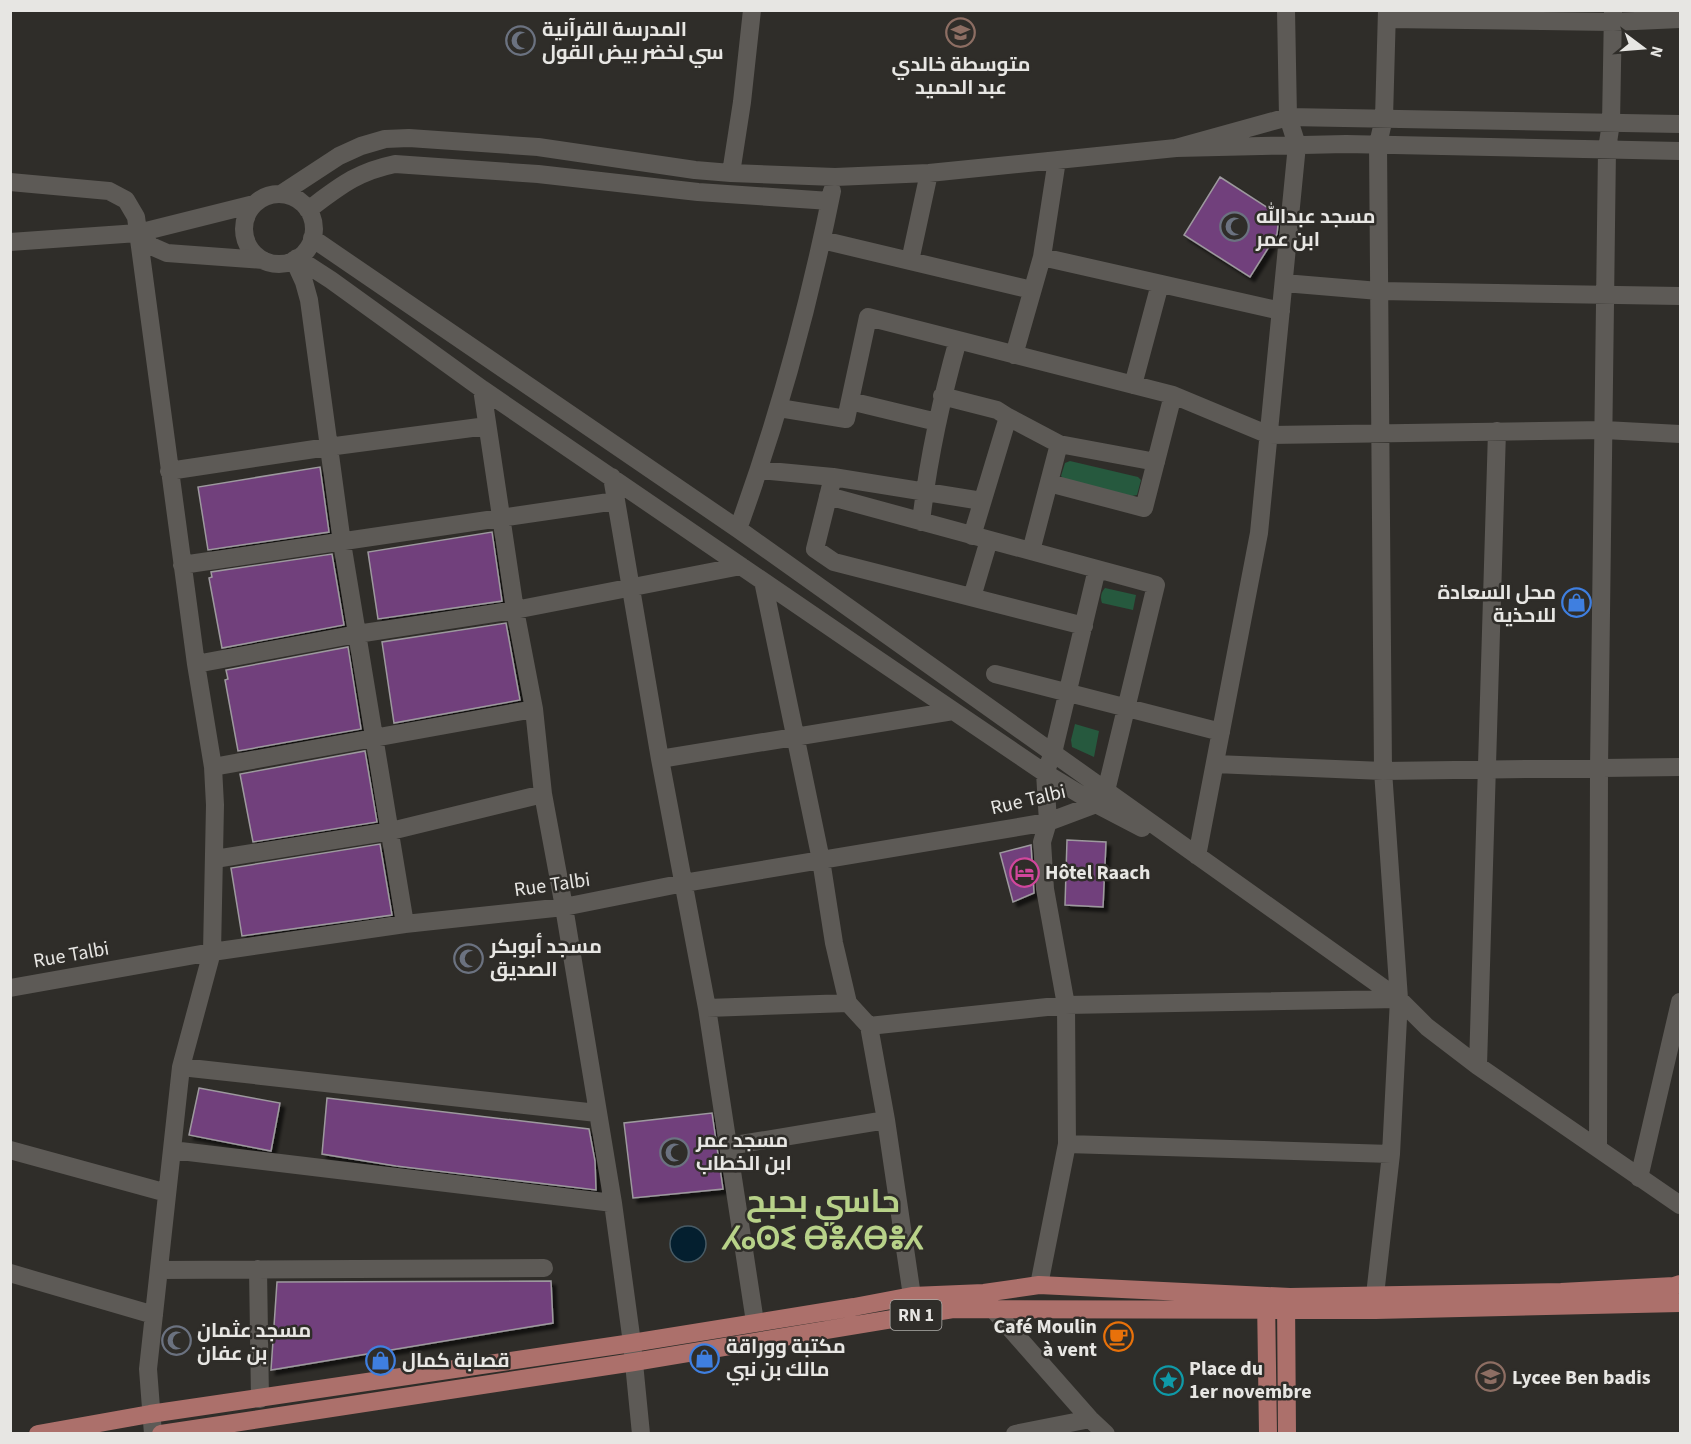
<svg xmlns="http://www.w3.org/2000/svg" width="1691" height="1444" viewBox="0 0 1691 1444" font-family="'Source Sans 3',Cairo,'Noto Sans Tifinagh',sans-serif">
<defs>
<filter id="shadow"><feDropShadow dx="4.5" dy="4.5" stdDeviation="1.5" flood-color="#0009"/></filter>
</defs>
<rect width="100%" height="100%" fill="#2f2d29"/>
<path fill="#26593e" d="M1070,461l68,16 3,3 -4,15 -5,1 -66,-15 -5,-5 4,-13z
M1105,588l31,7 -3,15 -31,-7c-2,-5 -1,-11 3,-15z
M1075,724l24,7 -5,26 -22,-10 -1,-7z"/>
<path fill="#041f2f" stroke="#485b65" stroke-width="1.5" d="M670 1244a18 18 0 1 1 36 0a18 18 0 1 1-36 0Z"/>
<path fill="#713f7c" stroke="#9d999e" stroke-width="1.5" filter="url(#shadow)" d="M1220,177l59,38 -2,19 -27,43 -66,-42z
M320,467l9,65 -121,18 -10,-63z
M492,532l10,69 -124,18 -10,-67z
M332,554l12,71 -122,23 -13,-70 3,-1 -1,-5z
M506,623l14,77 -126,23 -12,-81z
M348,647l13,82 -123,22 -13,-71 3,-1 -2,-9z
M365,751l12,71 -124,20 -13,-68z
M1067,840l39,2 -3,65 -38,-2z
M380,844l12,71 -150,21 -11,-68z
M1031,845l3,48 -21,9 -13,-49z
M199,1088l81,15 -9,48 -82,-16z
M327,1098l262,31 6,32 1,29 -200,-24 -74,-12z
M712,1113l11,76 -90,9 -9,-75z
M551,1281l2,42 -282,47 6,-88z"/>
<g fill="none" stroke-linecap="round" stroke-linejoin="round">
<path stroke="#5d5a56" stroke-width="18" d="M1387,19l226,3 67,-3
M1680,124l-392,-7 -112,31 170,-4 334,7
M731,173l11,-71 10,-92
M10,182l99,9 17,9 10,17 60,447 17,103 2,38 -3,147 -31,115 -33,302 5,65
M281,194l58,-38 22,-10 24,-7 24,-1 129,9 157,23 36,3 104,4 94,-4 247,-25
M244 229a35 35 0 1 1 70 0a35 35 0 1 1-70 0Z
M308,210c31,-23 48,-38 87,-46l143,10 160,18 132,9
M138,233l13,13 16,7 96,7
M312,238l426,291 661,470 28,28 51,39 202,139
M822,240l210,50
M10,242l128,-9 116,-29
M1042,257l239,54
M297,258l34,22 151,109 386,264 177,120 51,31 46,24
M294,260l10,22 5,18 33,243 63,381
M910,261l19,-88
M1284,283l95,8 301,5
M1014,355l28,-98 15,-97
M1133,385l27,-101
M482,389l33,221 19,99 9,85 21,113 49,296 19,140 9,91
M942,396l55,14 11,7 -36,119
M850,401l87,21
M779,408l67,11 22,-102 305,78 96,40 335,-5 76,4
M1008,417l51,27 97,18
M760,470l73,7 149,24
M169,471l159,-24 159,-21
M612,477l48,282 47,249 48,314
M833,477l-18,72 19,13 250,64
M1049,483l95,25 29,-113
M921,522c7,-62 20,-122 37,-182
M738,529c40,-110 71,-224 94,-338
M1031,551l28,-107
M182,565l434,-64
M763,581l58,279 13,83 14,60
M972,597l17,-57
M196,664l161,-30 158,-24 226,-44
M995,674l226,58
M660,759l293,-48
M1215,764l168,7 297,-4
M213,767l321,-58
M1197,856l62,-323 38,-388 -9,-28 -2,-107
M215,859l176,-28 152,-37
M10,988l202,-36 193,-28 159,-17 120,-24 364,-61 48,-18 10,-13 50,-206 -328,-89
M707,1008l141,-5 21,23 17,94 26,176
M869,1026l197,-21 333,-6
M1478,1066l19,-635
M181,1067l416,46
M1067,1144l324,10
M729,1146l157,-26
M1598,1148l1,-380 8,-619 4,-26 2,-113
M10,1150l157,43
M172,1150l441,53
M1639,1178l41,-176
M258,1269l2,130
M159,1270l385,-2
M10,1273l144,42
M1039,1285l28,-141 -1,-139 -21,-116 -3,-47 6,-20 -3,-49 8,-20 44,-184
M992,1308l98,111 16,15
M1375,1310v-15l16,-141 8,-155 -16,-228 -5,-627 6,-26 3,-108
M1015,1434l75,-15"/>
<path stroke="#ac706b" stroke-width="18" d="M1286,1297l1,137
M1266,1298l2,136
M38,1434l112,-20 482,-71 222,-36 58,-11 72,-3 55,-8 251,12 271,-5 113,-6 6,-2
M161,1434l473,-72 319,-53 422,1 305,-7"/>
</g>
<defs>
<symbol id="school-ring" viewBox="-11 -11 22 22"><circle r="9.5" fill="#2f2d29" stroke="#8d6e63" stroke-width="1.5"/><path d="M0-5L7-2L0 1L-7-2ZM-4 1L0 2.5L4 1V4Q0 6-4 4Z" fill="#8d6e63"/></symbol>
<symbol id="mosque-ring" viewBox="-11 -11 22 22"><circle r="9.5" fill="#2f2d29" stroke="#6b7280" stroke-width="1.5"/><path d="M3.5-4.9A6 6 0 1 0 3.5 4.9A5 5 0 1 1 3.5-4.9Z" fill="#6b7280"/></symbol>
<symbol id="shop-ring" viewBox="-11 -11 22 22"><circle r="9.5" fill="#2f2d29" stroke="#3f7fe0" stroke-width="1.5"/><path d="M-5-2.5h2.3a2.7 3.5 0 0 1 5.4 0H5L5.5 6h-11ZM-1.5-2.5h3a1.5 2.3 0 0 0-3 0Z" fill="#3f7fe0"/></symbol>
<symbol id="hotel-ring" viewBox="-11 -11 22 22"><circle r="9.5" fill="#2f2d29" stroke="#d1479c" stroke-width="1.5"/><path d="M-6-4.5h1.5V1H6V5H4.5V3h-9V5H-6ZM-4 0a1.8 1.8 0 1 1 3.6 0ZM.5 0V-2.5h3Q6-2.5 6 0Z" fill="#d1479c"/></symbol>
<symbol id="cafe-ring" viewBox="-11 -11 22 22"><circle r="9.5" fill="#2f2d29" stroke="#e8710a" stroke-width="1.5"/><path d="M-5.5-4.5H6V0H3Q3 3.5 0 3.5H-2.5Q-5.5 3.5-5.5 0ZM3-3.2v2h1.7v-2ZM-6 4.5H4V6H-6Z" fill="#e8710a"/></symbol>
<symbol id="sight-ring" viewBox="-11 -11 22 22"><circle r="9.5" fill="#2f2d29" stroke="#0f9aa8" stroke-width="1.5"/><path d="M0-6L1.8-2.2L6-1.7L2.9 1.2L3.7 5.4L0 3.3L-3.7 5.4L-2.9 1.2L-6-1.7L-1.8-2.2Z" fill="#0f9aa8"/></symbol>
</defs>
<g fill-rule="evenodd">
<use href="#school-ring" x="944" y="16" width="33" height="33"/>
<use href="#mosque-ring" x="504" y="24" width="33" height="33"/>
<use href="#mosque-ring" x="1218" y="210" width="33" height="33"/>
<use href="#shop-ring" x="1560" y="586" width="33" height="33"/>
<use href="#hotel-ring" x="1008" y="856" width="33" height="33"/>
<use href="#mosque-ring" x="452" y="942" width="33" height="33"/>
<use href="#mosque-ring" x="658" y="1136" width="33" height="33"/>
<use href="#cafe-ring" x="1102" y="1320" width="33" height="33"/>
<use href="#mosque-ring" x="160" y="1324" width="33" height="33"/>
<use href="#shop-ring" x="688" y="1342" width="33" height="33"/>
<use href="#shop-ring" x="364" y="1344" width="33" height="33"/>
<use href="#school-ring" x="1474" y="1360" width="33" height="33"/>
<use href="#sight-ring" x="1152" y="1364" width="33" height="33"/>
</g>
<g text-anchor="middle" stroke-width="5" stroke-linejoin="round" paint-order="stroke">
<rect fill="#2f2d29" stroke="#b0aeab" stroke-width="1.5" x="890.5" y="1300" width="51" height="30" rx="4.5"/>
<g font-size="18" font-weight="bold" fill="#e7e6e3">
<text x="916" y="1321">RN 1</text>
</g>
<g font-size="20" font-weight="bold" fill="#e7e6e3" stroke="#2f2d29" text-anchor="start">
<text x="542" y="36">المدرسة القرآنية<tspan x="542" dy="23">سي لخضر بيض القول</tspan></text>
<text x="961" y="71" text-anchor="middle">متوسطة خالدي<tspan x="961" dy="23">عبد الحميد</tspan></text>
<text x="1256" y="223">مسجد عبدالله<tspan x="1256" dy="23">ابن عمر</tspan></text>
<text x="1556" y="599" text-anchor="end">محل السعادة<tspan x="1556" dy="23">للاحذية</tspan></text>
<text x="1045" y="879">Hôtel Raach</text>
<text x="490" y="953">مسجد أبوبكر<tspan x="490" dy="23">الصديق</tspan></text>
<text x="696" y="1147">مسجد عمر<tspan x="696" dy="23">ابن الخطاب</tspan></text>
<text x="1097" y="1333" text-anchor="end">Café Moulin<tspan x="1097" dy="23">à vent</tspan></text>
<text x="197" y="1337">مسجد عثمان<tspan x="197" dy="23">بن عفان</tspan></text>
<text x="726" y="1353">مكتبة ووراقة<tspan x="726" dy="23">مالك بن نبي</tspan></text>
<text x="402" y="1367">قصابة كمال</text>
<text x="1189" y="1375">Place du<tspan x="1189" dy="23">1er novembre</tspan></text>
<text x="1512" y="1384">Lycee Ben badis</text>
</g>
<g font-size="20" fill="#e7e6e3" stroke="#2f2d29">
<text transform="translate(1028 799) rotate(-13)" y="7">Rue Talbi</text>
<text transform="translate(552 884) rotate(-8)" y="7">Rue Talbi</text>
<text transform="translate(71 954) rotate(-10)" y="7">Rue Talbi</text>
</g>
<g font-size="32" font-weight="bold" fill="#b8d289" stroke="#2f2d29">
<text x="823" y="1212">حاسي بحبح<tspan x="823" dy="37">ⵃⴰⵙⵉ ⴱⴻⵃⴱⴻⵃ</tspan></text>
</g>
</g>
<rect width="1691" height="1444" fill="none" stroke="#e7e6e3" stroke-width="24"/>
<g transform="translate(1643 48) rotate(106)" stroke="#2f2d29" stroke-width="4.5" paint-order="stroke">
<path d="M0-4.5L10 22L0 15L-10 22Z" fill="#e7e6e3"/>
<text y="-9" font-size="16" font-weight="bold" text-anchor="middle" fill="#e7e6e3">N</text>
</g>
</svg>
